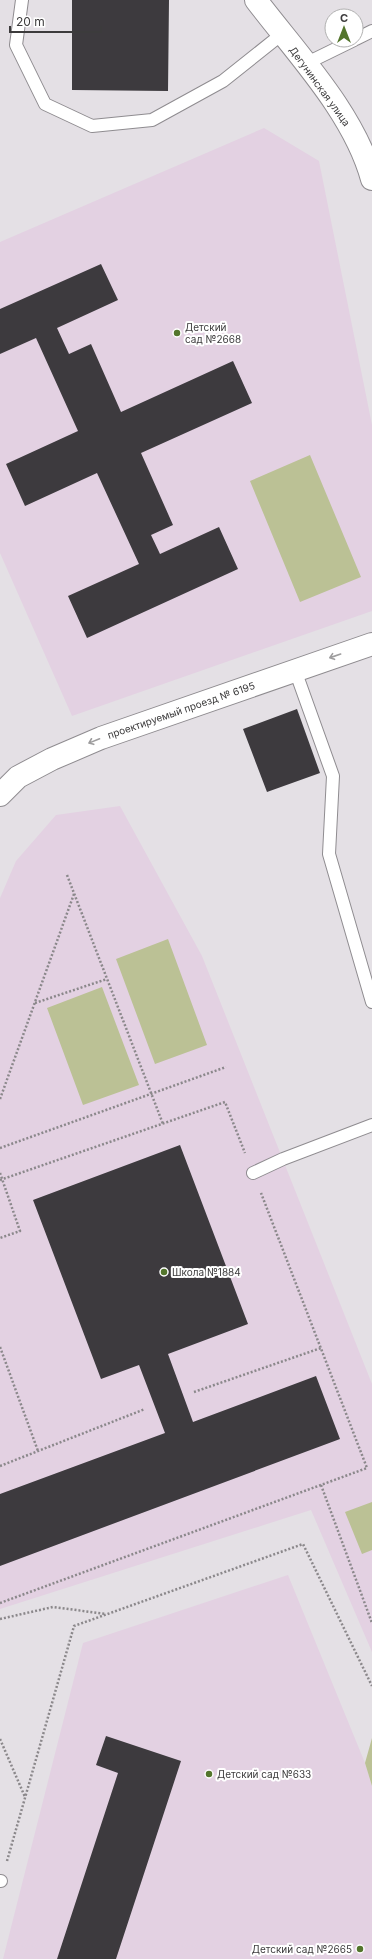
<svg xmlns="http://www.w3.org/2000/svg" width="372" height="1959" viewBox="0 0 372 1959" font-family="Inter,sans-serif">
<rect width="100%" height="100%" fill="#e4e0e5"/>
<path fill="#e3d1e2" d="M264,128l55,33 53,264v186l-300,105 -72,-163v-311z
M120,806l82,150 170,428v268l-61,-142 -311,99v-711l16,-37 40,-46z
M288,1575l77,188 7,23v173h-369l80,-316z"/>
<path fill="#bbc195" d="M310,455l51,122 -61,25 -50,-121z
M168,939l39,106 -52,19 -39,-105z
M102,987l37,98 -56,20 -36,-97z
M372,1502v48l-10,4 -17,-42z
M372,1738v48l-7,-23z"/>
<path fill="#3d3a3e" d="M72,0h97l-1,91 -96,-1z
M101,264l17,36 -61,28 12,26 22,-10 30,68 112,-51 19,42 -111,50 32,72 -22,10 9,19 59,-27 19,42 -151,69 -19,-42 71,-32 -42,-91 -72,33 -19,-42 72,-33 -42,-93 -36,16v-45z
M297,709l23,64 -53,19 -24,-63z
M180,1145l68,179 -80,30 25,68 123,-46 24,63 -340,127v-72l165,-61 -26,-68 -38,14 -68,-179z
M106,1736l75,25 -65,198h-59l61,-186 -22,-8z"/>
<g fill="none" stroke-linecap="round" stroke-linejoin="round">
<defs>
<path id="service" d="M22,0l-6,45 29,59 47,22 60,-6 71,-39 59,-47
M356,39l16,-8
M305,64l49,-24
M295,670l38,106 -4,78 43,148
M253,1173l30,-14 89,-34
M0,1881h1"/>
<path id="minor" d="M256,0c41,54 98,113 116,179
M0,795l18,-18 34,-18 49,-21 271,-94"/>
</defs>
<use href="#service" stroke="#8f8c90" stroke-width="14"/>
<use href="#minor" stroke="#8f8c90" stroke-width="24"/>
<path stroke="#8b888b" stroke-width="2.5" stroke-dasharray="2 2" stroke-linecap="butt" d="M67,875l96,249
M35,1003l72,-24
M0,1099l74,-205
M0,1148l226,-81
M0,1173l20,58 -20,7
M0,1180l225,-78 20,51
M0,1347l38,104
M194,1392l127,-44
M0,1466l145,-57
M321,1485l51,138
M0,1603l367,-135 -106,-275
M0,1619l53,-12 53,7
M0,1739l25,58
M7,1861l67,-235 229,-82 69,142"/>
<use href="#service" stroke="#fff" stroke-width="12"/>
<use href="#minor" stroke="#fff" stroke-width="22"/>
</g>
<defs><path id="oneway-shaft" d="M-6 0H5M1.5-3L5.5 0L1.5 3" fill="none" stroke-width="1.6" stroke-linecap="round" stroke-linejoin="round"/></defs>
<g stroke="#9e9d9e">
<use href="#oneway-shaft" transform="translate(335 656) rotate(161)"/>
<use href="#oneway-shaft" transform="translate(94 741) rotate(158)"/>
</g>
<g fill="#53752c" stroke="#fff" stroke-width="1.5">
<circle cx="177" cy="333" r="4"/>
<circle cx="164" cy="1272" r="4"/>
<circle cx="209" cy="1774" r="4"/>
<circle cx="360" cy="1949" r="4"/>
</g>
<g text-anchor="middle" stroke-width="4" stroke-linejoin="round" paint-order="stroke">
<g font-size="10" fill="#3c3b3c" stroke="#fff">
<text transform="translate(320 86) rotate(54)" y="4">Дегунинская улица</text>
<text transform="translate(181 710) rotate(-19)" y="4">проектируемый проезд № 6195</text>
</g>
<g font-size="10" fill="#3c3b3c" stroke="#fff" text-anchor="start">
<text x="185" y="331">Детский<tspan x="185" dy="12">сад №2668</tspan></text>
<text x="172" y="1276">Школа №1884</text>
<text x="217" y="1778">Детский сад №633</text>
<text x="352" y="1953" text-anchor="end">Детский сад №2665</text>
</g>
</g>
<g transform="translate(344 28)"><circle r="19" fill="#ffffff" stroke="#b1b1b1"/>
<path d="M0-3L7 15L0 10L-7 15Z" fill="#53752c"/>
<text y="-6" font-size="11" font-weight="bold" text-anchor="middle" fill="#3c3b3c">С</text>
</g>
<path d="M10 26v6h91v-6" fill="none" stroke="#3c3b3c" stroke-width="2"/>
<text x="16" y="26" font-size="12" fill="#3c3b3c" stroke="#ffffff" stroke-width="3" paint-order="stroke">20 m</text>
</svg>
